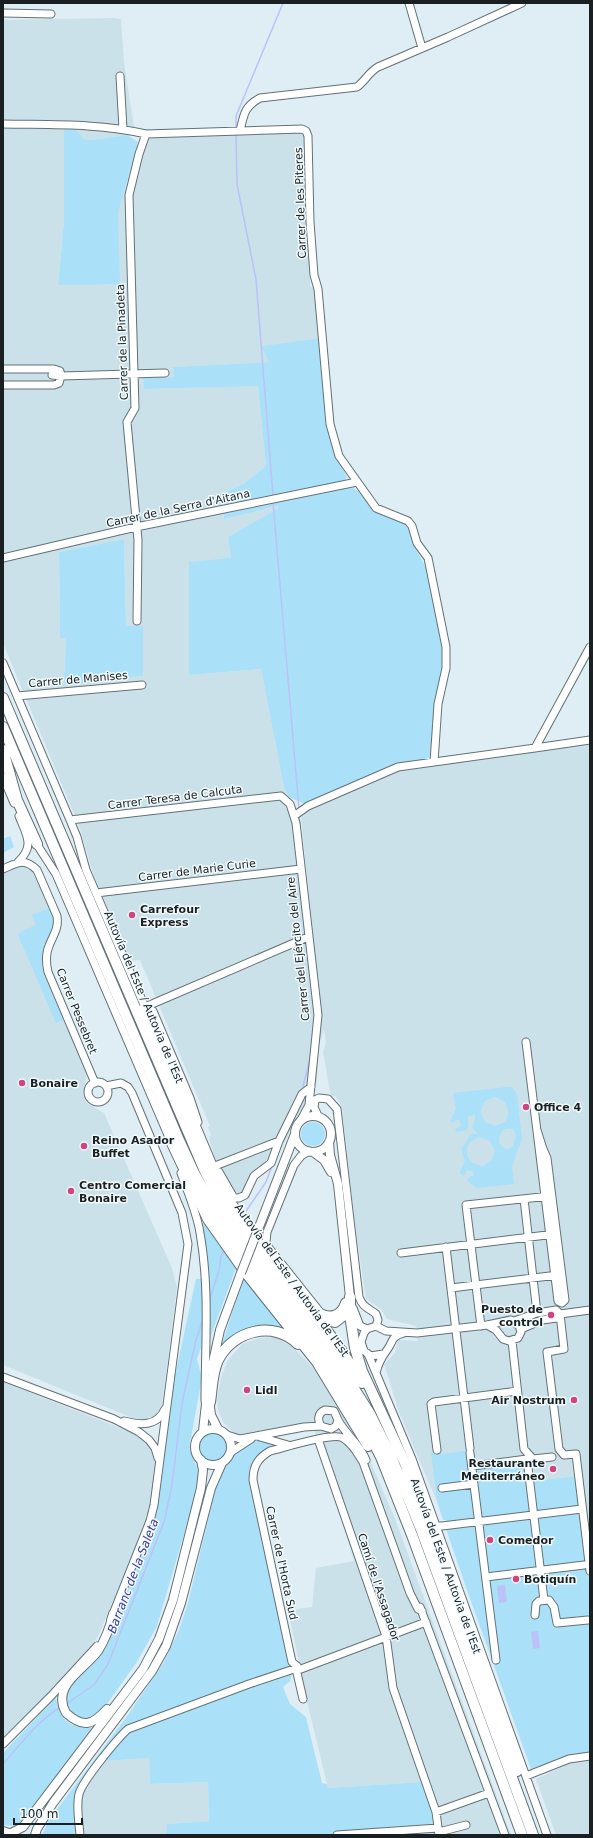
<svg xmlns="http://www.w3.org/2000/svg" width="593" height="1838" viewBox="0 0 593 1838" font-family="'DejaVu Sans',sans-serif">
<rect width="100%" height="100%" fill="#dfeef4"/>
<path fill="#cae1ea" fill-rule="evenodd" d="M114,18l7,1 3,44 10,64 -6,10 -1,-2 -36,5 -7,-1 -5,-4 -15,86 -6,63 60,-20v-50l25,-85 161,-2 6,160h5l6,51 -59,8 8,16 -97,5 2,10 -32,1 1,11 114,-4 8,81 -23,18 -28,13 9,21 54,-12 1,3 -51,28 3,21 -42,117 72,-6 23,119 16,33 14,122 -13,-123 1,-7 5,-3 92,-40 191,-28v847l-14,-113 -44,5 -56,-18 -2,-14 -33,5 -9,-2 5,50 -38,-90 -15,-48 11,-11 3,-13 20,1 -2,-15 -29,-7 -6,-10 -15,-10 -11,-73 -13,-117 -3,-8 -4,-5 -4,1 -8,-45 3,-10 -2,-13 -6,20 -1,32 -38,72 -17,12 -11,10 -8,19 -3,2 -5,-1 -19,-32 -7,-26 2,-2 -3,-8 2,-1 -70,-166 -12,1 -28,-64 -21,-71 -76,-183v-623zM124,539l2,87h17l-17,53 -62,5 2,-46h-6l-1,-86z
M24,863l10,5 20,47 2,8 -11,47 42,104 -4,21 4,8 17,10 68,155 5,19 -15,117 -6,11 -16,6 -137,-56v-493z
M277,1337l10,4 33,34 41,65 33,76 117,319h-198l115,-8 -6,-45 -94,6 -27,-111 -2,-15 -11,-52 24,-3 4,-39 38,-7 -42,-138 -76,12 -13,-13 -5,-12 -1,-11 4,-22 7,-17 14,-16 17,-6z
M3,1382l130,51 18,13 6,14 -7,52 -51,122 -10,17 -86,89z
M590,1753v82h-34l-20,-56 34,-16 -1,-8z
M149,1758l1,26 58,-2 1,39 -42,3v11h-84l-1,-39 22,-35z"/>
<path fill="#aae1f8" fill-rule="evenodd" d="M68,128l7,1 9,10 7,1 36,-5 11,7 -20,72 2,70 -62,1 6,-64v-91z
M321,338l15,119 11,20 -2,4 -118,26h-12v-10l28,-13 23,-18 -8,-80 -114,3 -1,-11 31,-1 -1,-10 96,-5 -8,-16z
M351,487l7,4 23,24 24,8 4,5 4,15 13,25 18,84v17l-14,88 -123,48 -18,-8 -5,-9 -23,-119 -72,6v-113l42,-4 -3,-21 51,-29 -2,-2 -53,13 -1,-7z
M124,539l2,87h17v50l-16,1 -1,2 -62,5 2,-46h-6l-1,-86z
M10,836l4,11 -11,6v-14z
M50,908c10,23 -9,33 -8,57 1,14 16,41 22,55l-8,3 -38,-88 2,-3 16,-7 -4,-10z
M506,1087h6l5,7 5,45 -10,27 2,18 -37,4 -10,-7 1,-3 6,-3 -2,-4 -5,-1 -3,6 -5,-3 6,-11 -4,-13 6,-8 3,-7h8l-6,-7 3,-6v-6l-7,1c-1,11 6,15 -12,16l-1,-3 7,-4 -4,-6 -6,4 -2,-2 6,-12 -3,-16zM495,1097l10,5 4,11 -4,9 -10,4 -10,-4 -5,-10 5,-11zM506,1129h7l3,6 -3,12 -6,2c-10,-3 -11,-15 -1,-20zM479,1137l10,3 6,10 -3,10 -9,6 -11,-3 -5,-8c-1,-9 3,-15 12,-18z
M301 1134a12 12 0 1 1 24 0a12 12 0 1 1-24 0Z
M206,1222l30,46 -26,70 -8,7 -5,14 5,19 -12,65v8l7,16 2,16 -42,143 -20,36 -35,49 -9,8 -13,1 -13,-10 -3,-14 52,-77 33,-83 7,-23 14,-115 26,-119h5l6,-5 -4,-50z
M244,1277l46,56 -20,-5 -51,25z
M198 1447a15 15 0 1 1 30 0a15 15 0 1 1-30 0Z
M259,1440l22,7 -10,2 -22,30 40,188 -167,63 -41,55 -4,50h-35l7,-15 79,-105 36,-53 15,-32 9,-27 28,-117c8,-19 20,-42 43,-46z
M474,1449l2,13 53,-6 3,25 44,-5 14,113v164l-21,2 -38,14 -63,-176 -21,-61 -1,-12h-3l-6,-18 -6,-50 10,-1v3z
M280,1675h12l-2,6 -7,6 7,17 16,13 16,66 5,1 1,4 94,-6 12,37 -6,8 -115,8h-146v-11l42,-3 -1,-39 -58,2 -1,-26 -45,3 20,-25 6,-5z
M56,1697c3,24 15,32 38,30l-72,95 -6,4 -13,-1v-72z"/>
<path fill="#bac2f7" d="M505,1585l2,17 -8,1 -2,-17z
M538,1631l2,17 -7,1 -2,-17z"/>
<g fill="none" stroke-linecap="round" stroke-linejoin="round">
<path stroke="#bac2f7" stroke-width="1.5" d="M236,128v-12l47,-113
M236,134l1,50 19,95 17,217
M273,502l26,307
M299,815l2,24
M302,1090l8,-31
M244,1214l22,-32 6,-16
M209,1301l10,-30 2,-15 4,-7
M66,1704l28,-19 14,-21 56,-142 8,-37 10,-82 14,-63 7,-21
M3,1764c18,-20 35,-44 58,-57"/>
<defs>
<path id="minor" d="M409,3l13,45
M3,13l48,1
M120,76l3,53
M3,124c48,1 95,-1 143,10l156,-5 4,2 2,5 2,86 4,53 4,14 12,135 9,32 37,52 32,13 4,5 5,17 11,15 18,89v21l-8,36 -4,58
M240,131c4,-17 4,-24 20,-33l97,-11c8,-6 12,-15 21,-20l70,-30 74,-34
M3,369h51l6,2 1,5 -2,7 -5,2h-51
M52,375l9,1 104,-3
M3,558l133,-31 221,-45
M137,621l1,-81 -11,-118 8,-14 -6,-213 10,-41 7,-20
M3,663l67,157 7,17 9,33 59,137 8,4 37,87 8,24
M17,696l125,-11
M535,748l55,-8
M3,777l11,26
M294,816l14,-10 90,-39 137,-19 55,-101
M70,820l211,-24 9,8 6,19 22,192 -9,90 -8,15
M34,840l22,34 115,268
M18,862c17,-16 9,-26 1,-46
M3,869c14,-6 21,-12 34,1l20,46c2,13 -4,19 -8,30 -4,9 -3,17 -1,26l47,111
M96,893l205,-24
M145,1007l163,-70
M526,1042l32,259 4,2 3,-3 -18,-142 -4,-9 -6,-19
M88 1092a10 10 0 1 1 20 0a10 10 0 1 1-20 0Z
M106,1086l15,-3 7,4 4,6 50,120 6,31 -34,261 -4,16 -39,98
M318,1116l-4,-9 1,-7 4,-2 9,1 9,10 22,188c4,11 10,11 17,17l2,6 -2,6
M309,1151l-8,5 -7,9 -27,67 -1,10 3,6 51,64c10,6 20,3 24,-8
M215,1166l64,-25
M219,1172l15,26h5l6,-3 9,-19 17,-13 8,-22 23,-47 9,-7
M181,1173c7,20 16,40 19,60 10,56 5,112 5,168
M524,1199l13,114
M446,1247l24,201
M401,1253l154,-19
M451,1288l107,-13
M353,1308l7,18 7,3
M514,1321l23,-8 19,-3 4,4 4,35 -17,3 12,97 5,6 12,-1 14,117
M481,1326l-15,-121 84,-9
M521,1329l21,-9 15,-2 3,-4 30,-4
M512,1341l12,108 9,10 19,-2
M368,1354l44,105 135,376
M383,1354l-12,2 -7,-5 -3,-9 3,-9 3,-4 9,-3 10,5 31,2 70,-8 24,-5 8,6 2,6 -3,6 -9,3 -6,-2 -7,-9 -9,-5
M376,1373c2,-9 5,-15 11,-23 7,-9 3,-13 17,-17
M3,1377l111,42 25,13 10,8 6,8 3,10
M338,1420c8,15 22,24 28,40
M124,1421c16,4 33,6 41,-12
M227,1435l13,4 64,-12 17,-1 10,3 5,-3 2,-6 -4,-9 -9,-1c-7,3 -8,10 -4,16
M260,1437l28,8
M318,1439l68,197 7,52 43,124 3,23
M437,1450l-6,-46 3,-2 83,-11
M231,1452l20,-13
M470,1453l26,207
M472,1466l55,-7 17,141
M442,1488l32,-4
M436,1526h6l140,-17
M486,1577l98,-12
M420,1607l85,228
M535,1615l1,-11 3,-3 10,-1 5,7 3,16 31,-3
M297,1666l-5,-4 -39,-182c0,-14 5,-22 17,-29 13,-3 63,-19 73,-13 10,6 14,15 20,24l47,131 8,16 4,2
M301,1669l125,-47
M297,1673l6,26
M3,1744l48,-48 46,-50
M526,1776l43,-17 21,-3
M436,1812l53,-19
M439,1832l27,-7
M80,1835c-1,-13 -4,-29 -1,-41 4,-14 38,-55 49,-65l121,-45 45,-15
M337,1835l101,-7"/>
<path id="major" d="M295 1134a18 18 0 1 1 36 0a18 18 0 1 1-36 0Z
M329,1142l1,13 8,29 12,113
M313,1152l11,8 7,12
M257,1232l38,-98
M211,1371l9,-41 21,-57
M209,1399l2,16 7,14
M195 1447a18 18 0 1 1 36 0a18 18 0 1 1-36 0Z
M203,1431l4,-36
M107,1709c-15,17 -24,19 -41,4 -15,-28 17,-42 32,-62 7,-11 12,-24 15,-37
M3,1831l12,4
M11,1833l12,-6 120,-158 16,-30 14,-39 28,-112 2,-18 -2,-10
M35,1835l2,-6 16,-26 99,-132 14,-25 15,-43 30,-115 11,-25"/>
<path id="highway" d="M3,698l201,471 20,40 39,55 69,90 38,60 20,40 31,75 112,306
M3,727l175,411 16,35 22,40 35,51 73,95 37,59 20,39 31,78 110,300
M3,750l14,50 20,44
M145,1007l73,174
M170,1139l38,80 38,54 71,89 51,84
M216,1178c40,74 103,132 146,205
M350,1297v18l5,33 7,23 43,92 112,308
M317,1314l5,5 13,3 9,-7 2,-12
M210,1402c2,-13 2,-30 8,-42 15,-30 56,-40 80,-16"/>
</defs>
<use href="#minor" stroke="#647176" stroke-width="9"/>
<use href="#major" stroke="#647176" stroke-width="10"/>
<use href="#highway" stroke="#647176" stroke-width="12"/>
<use href="#minor" stroke="#fff" stroke-width="7"/>
<use href="#major" stroke="#fff" stroke-width="8"/>
<use href="#highway" stroke="#fff" stroke-width="10"/>
<defs>
<path id="major-bridge" d="M241,1273l16,-41"/>
</defs>
<use href="#major-bridge" stroke="#647176" stroke-width="10" stroke-linecap="butt"/>
<use href="#major-bridge" stroke="#fff" stroke-width="8"/>
</g>
<g fill="#cf457f" stroke="#f1fafd" stroke-width="1.5">
<circle cx="132" cy="915" r="4"/>
<circle cx="22" cy="1083" r="4"/>
<circle cx="526" cy="1107" r="4"/>
<circle cx="84" cy="1146" r="4"/>
<circle cx="71" cy="1191" r="4"/>
<circle cx="551" cy="1315" r="4"/>
<circle cx="247" cy="1390" r="4"/>
<circle cx="574" cy="1400" r="4"/>
<circle cx="553" cy="1469" r="4"/>
<circle cx="490" cy="1540" r="4"/>
<circle cx="516" cy="1579" r="4"/>
</g>
<g text-anchor="middle" stroke-width="3" stroke-linejoin="round" paint-order="stroke">
<g font-size="11" fill="#1a1f21" stroke="#f1fafd">
<text transform="translate(300 203) rotate(-92)" y="4">Carrer de les Piteres</text>
<text transform="translate(122 342) rotate(-92)" y="4">Carrer de la Pinadeta</text>
<text transform="translate(178 508) rotate(-12)" y="4">Carrer de la Serra d'Aitana</text>
<text transform="translate(78 679) rotate(-5)" y="4">Carrer de Manises</text>
<text transform="translate(175 797) rotate(-7)" y="4">Carrer Teresa de Calcuta</text>
<text transform="translate(197 870) rotate(-7)" y="4">Carrer de Marie Curie</text>
<text transform="translate(298 949) rotate(-96)" y="4">Carrer del Ejército del Aire</text>
<text transform="translate(144 997) rotate(67)" y="4">Autovía del Este / Autovia de l'Est</text>
<text transform="translate(77 1011) rotate(68)" y="4">Carrer Pessebret</text>
<text transform="translate(292 1280) rotate(54)" y="4">Autovía del Este / Autovia de l'Est</text>
<text transform="translate(282 1563) rotate(78)" y="4">Carrer de l'Horta Sud</text>
<text transform="translate(446 1566) rotate(70)" y="4">Autovía del Este / Autovia de l'Est</text>
<text transform="translate(379 1587) rotate(72)" y="4">Camí de l'Assagador</text>
</g>
<g font-size="11" font-weight="bold" fill="#1a1f21" stroke="#f1fafd" text-anchor="start">
<text x="140" y="913">Carrefour<tspan x="140" dy="13">Express</tspan></text>
<text x="30" y="1087">Bonaire</text>
<text x="534" y="1111">Office 4</text>
<text x="92" y="1144">Reino Asador<tspan x="92" dy="13">Buffet</tspan></text>
<text x="79" y="1189">Centro Comercial<tspan x="79" dy="13">Bonaire</tspan></text>
<text x="543" y="1313" text-anchor="end">Puesto de<tspan x="543" dy="13">control</tspan></text>
<text x="255" y="1394">Lidl</text>
<text x="566" y="1404" text-anchor="end">Air Nostrum</text>
<text x="545" y="1467" text-anchor="end">Restaurante<tspan x="545" dy="13">Mediterráneo</tspan></text>
<text x="498" y="1544">Comedor</text>
<text x="524" y="1583">Botiquín</text>
</g>
<g font-size="12" font-style="italic" fill="#3c3a9b" stroke="#f1fafd">
<text transform="translate(133 1576) rotate(-69)" y="4">Barranc de la Saleta</text>
</g>
</g>
<rect width="593" height="1838" fill="none" stroke="#1a1f21" stroke-width="8"/>
<path d="M14 1818v6h68v-6" fill="none" stroke="#1a1f21" stroke-width="2"/>
<text x="20" y="1818" font-size="12" fill="#1a1f21" stroke="#f1fafd" stroke-width="3" paint-order="stroke">100 m</text>
</svg>
